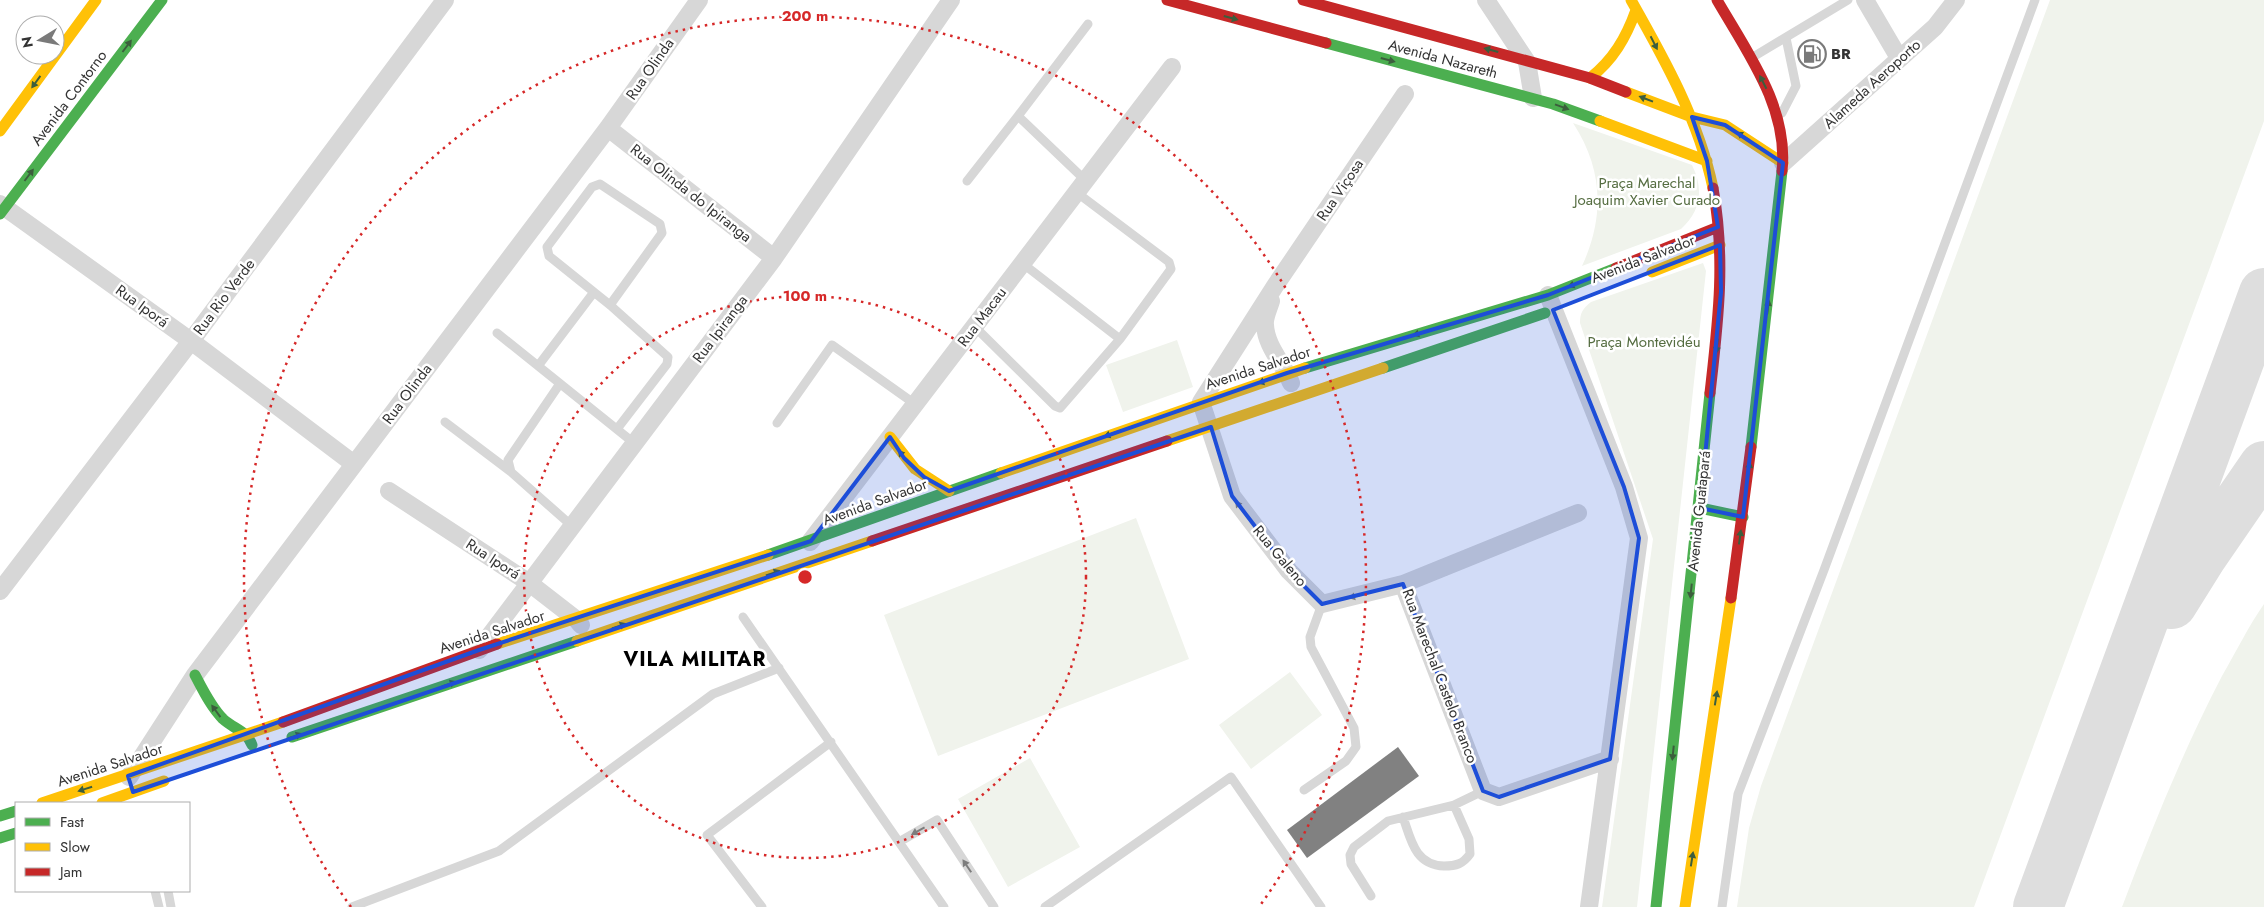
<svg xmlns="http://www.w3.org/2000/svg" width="2264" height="907" viewBox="0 0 2264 907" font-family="Jost,sans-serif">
<rect width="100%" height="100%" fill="#fff"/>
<path fill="#f0f3ec" d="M2050,0h214v121l-290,786h-237l12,-79 12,-42z
M1573,123l119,42c12,24 9,46 -11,64l-99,37c23,-50 21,-97 -9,-143z
M1703,263l3,8 -69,636h-35l51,-368 -73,-216c0,-10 3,-15 11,-21z
M1177,340l16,47 -70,25 -17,-47z
M1136,518l53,141 -251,97 -54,-141z
M2264,604v303h-142c30,-79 61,-156 100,-231 14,-24 26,-49 42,-72z
M1290,672l32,43 -71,54 -32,-44z
M1030,758l50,89 -72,40 -50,-88z"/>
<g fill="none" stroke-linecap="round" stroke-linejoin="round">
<path stroke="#dedede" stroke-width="50" d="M2172,604l30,-48 62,-90
M2038,907l226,-614"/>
</g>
<path fill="#818181" d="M1398,747l21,29 -112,82 -20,-28z"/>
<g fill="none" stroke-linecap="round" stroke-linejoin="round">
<path stroke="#d7d7d7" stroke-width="9" d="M1753,57l95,-57
M1782,113l14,-27 -10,-48
M1018,116l70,-92
M967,181l51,-65 67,64
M1022,263l98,76 51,-70 -2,-7 -93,-70
M610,305l52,-72 -2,-9 -60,-40 -8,3 -45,60 2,9 61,49 58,52 -1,7 -50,65
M974,326l81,80 5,2 60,-69
M497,333l137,110
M538,366l56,-74
M559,385l-51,75 3,12 61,54
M445,422l66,50
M777,423l55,-78 83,59
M743,617l201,290
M1304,790l42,-29 10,-14 -2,-19 -43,-81 -1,-10 12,-33
M1403,817c8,23 12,48 41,49 12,0 19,-2 26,-12l-1,-15 -15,-34
M899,842l38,-22 57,87
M155,891l4,16
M168,891l3,16
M1371,896l-20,-32 -1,-9 4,-8 34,-26 66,-16 29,-14
M352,907l147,-56 214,-157 66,-26
M762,907l-55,-72 124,-93
M1045,907l186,-130 90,130
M1722,907l16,-113 86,-224 211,-570"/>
<path stroke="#d7d7d7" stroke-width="18" d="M1486,0l41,62 6,36
M1865,0l34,58
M608,128l166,130
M1783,163l152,-136 21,-27
M0,204l191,137 163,123
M1548,295l76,192 15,51 -50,369
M1271,301c-2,7 -7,17 -6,24 1,22 19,39 26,58
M389,491l139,91 49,38 4,5
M1578,513l-175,71 80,207 16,6 111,-38
M810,542l362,-475
M1403,584l-81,20 -33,-33 -57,-75 -31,-94 74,-116 130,-192
M0,591l191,-250 254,-341
M479,650l295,-392 177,-258
M129,777l66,-102 413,-547 91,-128"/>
<path stroke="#4caf50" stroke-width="11" d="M1326,43l227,61 47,17
M0,214l162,-214
M1305,368l243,-73 68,-27
M1383,368l162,-55
M1751,447l31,-276
M1700,508l43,9
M768,555l233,-82
M195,675c8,15 16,32 28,44 11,10 24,12 29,26
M292,737l285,-96
M0,816l16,-5
M0,838l16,-5
M1656,907l54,-514"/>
<path stroke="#ffc107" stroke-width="11" d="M1631,0c34,60 68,121 82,188
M1590,78c23,-18 36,-40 46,-68
M1626,92l66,25 33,8 58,38
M1600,121l107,40
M0,131l96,-131
M1652,272l68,-27
M890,437l25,32 34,22
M1167,441l216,-73
M1001,473l304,-105
M577,641l295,-100
M497,644l271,-89
M42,803l241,-81
M102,803l62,-22
M1685,907l46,-309"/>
<path stroke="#c62828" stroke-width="11" d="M1167,0l159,43
M1303,0l287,78 36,14
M1717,0c30,52 72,108 65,171
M1616,268l102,-41
M1710,393c8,-71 16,-133 3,-205
M872,541l295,-100
M1731,598l20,-151
M283,722l214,-78"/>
</g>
<defs><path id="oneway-solid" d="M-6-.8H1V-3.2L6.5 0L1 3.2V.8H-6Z" transform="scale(1.25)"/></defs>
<g fill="#3c5e3d">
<use href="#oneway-solid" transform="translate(1231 18) rotate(15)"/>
<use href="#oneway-solid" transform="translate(1654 43) rotate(63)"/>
<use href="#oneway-solid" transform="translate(127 46) rotate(-53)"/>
<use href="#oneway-solid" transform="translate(1491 50) rotate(-165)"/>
<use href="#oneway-solid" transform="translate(1388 60) rotate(15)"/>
<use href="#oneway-solid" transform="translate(36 82) rotate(126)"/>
<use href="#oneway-solid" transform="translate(1763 82) rotate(-117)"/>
<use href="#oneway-solid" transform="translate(1646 99) rotate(-159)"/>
<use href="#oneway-solid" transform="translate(1562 107) rotate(20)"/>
<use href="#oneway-solid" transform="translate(1743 136) rotate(-148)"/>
<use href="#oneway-solid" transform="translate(29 175) rotate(-53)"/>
<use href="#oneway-solid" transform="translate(1575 284) rotate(158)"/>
<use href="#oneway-solid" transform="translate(1768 307) rotate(-83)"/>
<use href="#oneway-solid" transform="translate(1420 333) rotate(163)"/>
<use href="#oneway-solid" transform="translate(1717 346) rotate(96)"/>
<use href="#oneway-solid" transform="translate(1265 381) rotate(162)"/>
<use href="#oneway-solid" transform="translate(1111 434) rotate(160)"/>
<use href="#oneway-solid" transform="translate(903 456) rotate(-129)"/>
<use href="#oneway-solid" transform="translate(1749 469) rotate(-83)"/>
<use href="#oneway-solid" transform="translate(1740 537) rotate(-82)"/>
<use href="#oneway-solid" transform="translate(773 573) rotate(-19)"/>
<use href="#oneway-solid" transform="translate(1691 591) rotate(96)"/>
<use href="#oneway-solid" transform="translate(619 626) rotate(-19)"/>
<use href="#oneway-solid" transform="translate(449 684) rotate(-19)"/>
<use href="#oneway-solid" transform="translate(1716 698) rotate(-81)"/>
<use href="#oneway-solid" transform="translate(216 711) rotate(-126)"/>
<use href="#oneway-solid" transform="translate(295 736) rotate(-19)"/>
<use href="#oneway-solid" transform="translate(1673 753) rotate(96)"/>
<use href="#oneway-solid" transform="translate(85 789) rotate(162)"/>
<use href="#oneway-solid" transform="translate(1692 859) rotate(-81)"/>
</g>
<g fill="#7d7d7d">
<use href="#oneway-solid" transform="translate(1240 507) rotate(-127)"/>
<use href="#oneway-solid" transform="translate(1356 596) rotate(166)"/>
<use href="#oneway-solid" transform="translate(918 831) rotate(151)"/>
<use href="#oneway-solid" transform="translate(967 866) rotate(-124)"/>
</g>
<path fill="#1d4ed8" fill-opacity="0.2" stroke="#1d4ed8" stroke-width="4" stroke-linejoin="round" d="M1692,117l33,8 58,38 -40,354 -43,-9 21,-216 -1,-47 -167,65 71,177 15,51 -29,221 -111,38 -16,-6 -80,-207 -81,20 -33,-33 -57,-75 -21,-69 -1078,365 -5,-16 351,-126 332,-109 79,-104 14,21 20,19 25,14 338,-118 261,-78 170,-68 -11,-66z"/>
<g fill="none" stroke="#d62828" stroke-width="2.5" stroke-dasharray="2.5 5">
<circle cx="805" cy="577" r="281"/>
<path d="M351 907A561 561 0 1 1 1259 907"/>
</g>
<defs>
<symbol id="fuel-ring" viewBox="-11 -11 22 22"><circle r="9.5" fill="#fff" stroke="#7a7a7a" stroke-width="1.5"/><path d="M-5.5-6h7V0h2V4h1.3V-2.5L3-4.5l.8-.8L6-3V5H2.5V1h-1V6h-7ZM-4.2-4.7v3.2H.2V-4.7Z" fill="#7a7a7a"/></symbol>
</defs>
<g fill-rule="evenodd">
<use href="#fuel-ring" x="1796" y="38" width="32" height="32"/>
</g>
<g text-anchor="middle" stroke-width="5" stroke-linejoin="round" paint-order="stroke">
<g font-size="15" font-weight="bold" fill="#333" stroke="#fff" text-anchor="start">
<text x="1831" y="59">BR</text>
</g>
<g font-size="15" fill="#333" stroke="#fff">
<text transform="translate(1443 59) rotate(15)" y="5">Avenida Nazareth</text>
<text transform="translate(650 69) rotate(-55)" y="5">Rua Olinda</text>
<text transform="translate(1872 84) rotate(-42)" y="5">Alameda Aeroporto</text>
<text transform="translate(69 98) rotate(-53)" y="5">Avenida Contorno</text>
<text transform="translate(1340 190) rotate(-56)" y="5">Rua Viçosa</text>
<text transform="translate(691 193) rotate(38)" y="5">Rua Olinda do Ipiranga</text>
<text transform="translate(1643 259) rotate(-21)" y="5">Avenida Salvador</text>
<text transform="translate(224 297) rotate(-53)" y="5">Rua Rio Verde</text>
<text transform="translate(142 306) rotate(36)" y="5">Rua Iporá</text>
<text transform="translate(982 317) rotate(-53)" y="5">Rua Macau</text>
<text transform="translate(720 329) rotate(-53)" y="5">Rua Ipiranga</text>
<text transform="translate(1258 368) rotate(-18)" y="5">Avenida Salvador</text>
<text transform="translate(407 394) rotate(-53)" y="5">Rua Olinda</text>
<text transform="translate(875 502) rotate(-20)" y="5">Avenida Salvador</text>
<text transform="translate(1699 511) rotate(-84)" y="5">Avenida Guatapará</text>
<text transform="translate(1280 556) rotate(50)" y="5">Rua Galeno</text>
<text transform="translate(493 559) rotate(33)" y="5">Rua Iporá</text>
<text transform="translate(492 632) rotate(-18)" y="5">Avenida Salvador</text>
<text transform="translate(1440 676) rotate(69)" y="5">Rua Marechal Castelo Branco</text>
<text transform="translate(110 765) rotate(-18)" y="5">Avenida Salvador</text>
</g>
<g font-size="15" fill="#556d41" stroke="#fff">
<text x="1647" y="188">Praça Marechal<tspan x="1647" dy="17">Joaquim Xavier Curado</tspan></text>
<text x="1644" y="347">Praça Montevidéu</text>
</g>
<g font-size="20" font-weight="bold" letter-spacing="1" fill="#000" stroke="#fff">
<text x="695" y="666">VILA MILITAR</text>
</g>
</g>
<circle cx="805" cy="577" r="8" fill="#d62828" stroke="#fff" stroke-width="2.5"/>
<g font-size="15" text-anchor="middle" font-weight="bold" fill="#d62828" stroke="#fff" stroke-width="5" stroke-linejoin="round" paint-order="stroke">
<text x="805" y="21">200 m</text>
<text x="805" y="301">100 m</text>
</g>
<rect x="15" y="802" width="175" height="90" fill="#ffffff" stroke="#adadad"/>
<rect x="25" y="818" width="25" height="8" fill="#4caf50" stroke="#adadad"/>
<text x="60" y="827" font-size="15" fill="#333333">Fast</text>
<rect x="25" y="843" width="25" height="8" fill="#ffc107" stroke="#adadad"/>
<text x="60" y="852" font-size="15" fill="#333333">Slow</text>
<rect x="25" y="868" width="25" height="8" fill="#c62828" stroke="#adadad"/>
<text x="60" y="877" font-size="15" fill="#333333">Jam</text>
<g transform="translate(40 40) rotate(260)"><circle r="24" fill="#ffffff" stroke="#adadad"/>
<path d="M0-4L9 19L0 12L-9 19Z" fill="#7a7a7a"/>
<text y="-8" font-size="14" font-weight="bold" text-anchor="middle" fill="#333333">N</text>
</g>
</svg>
